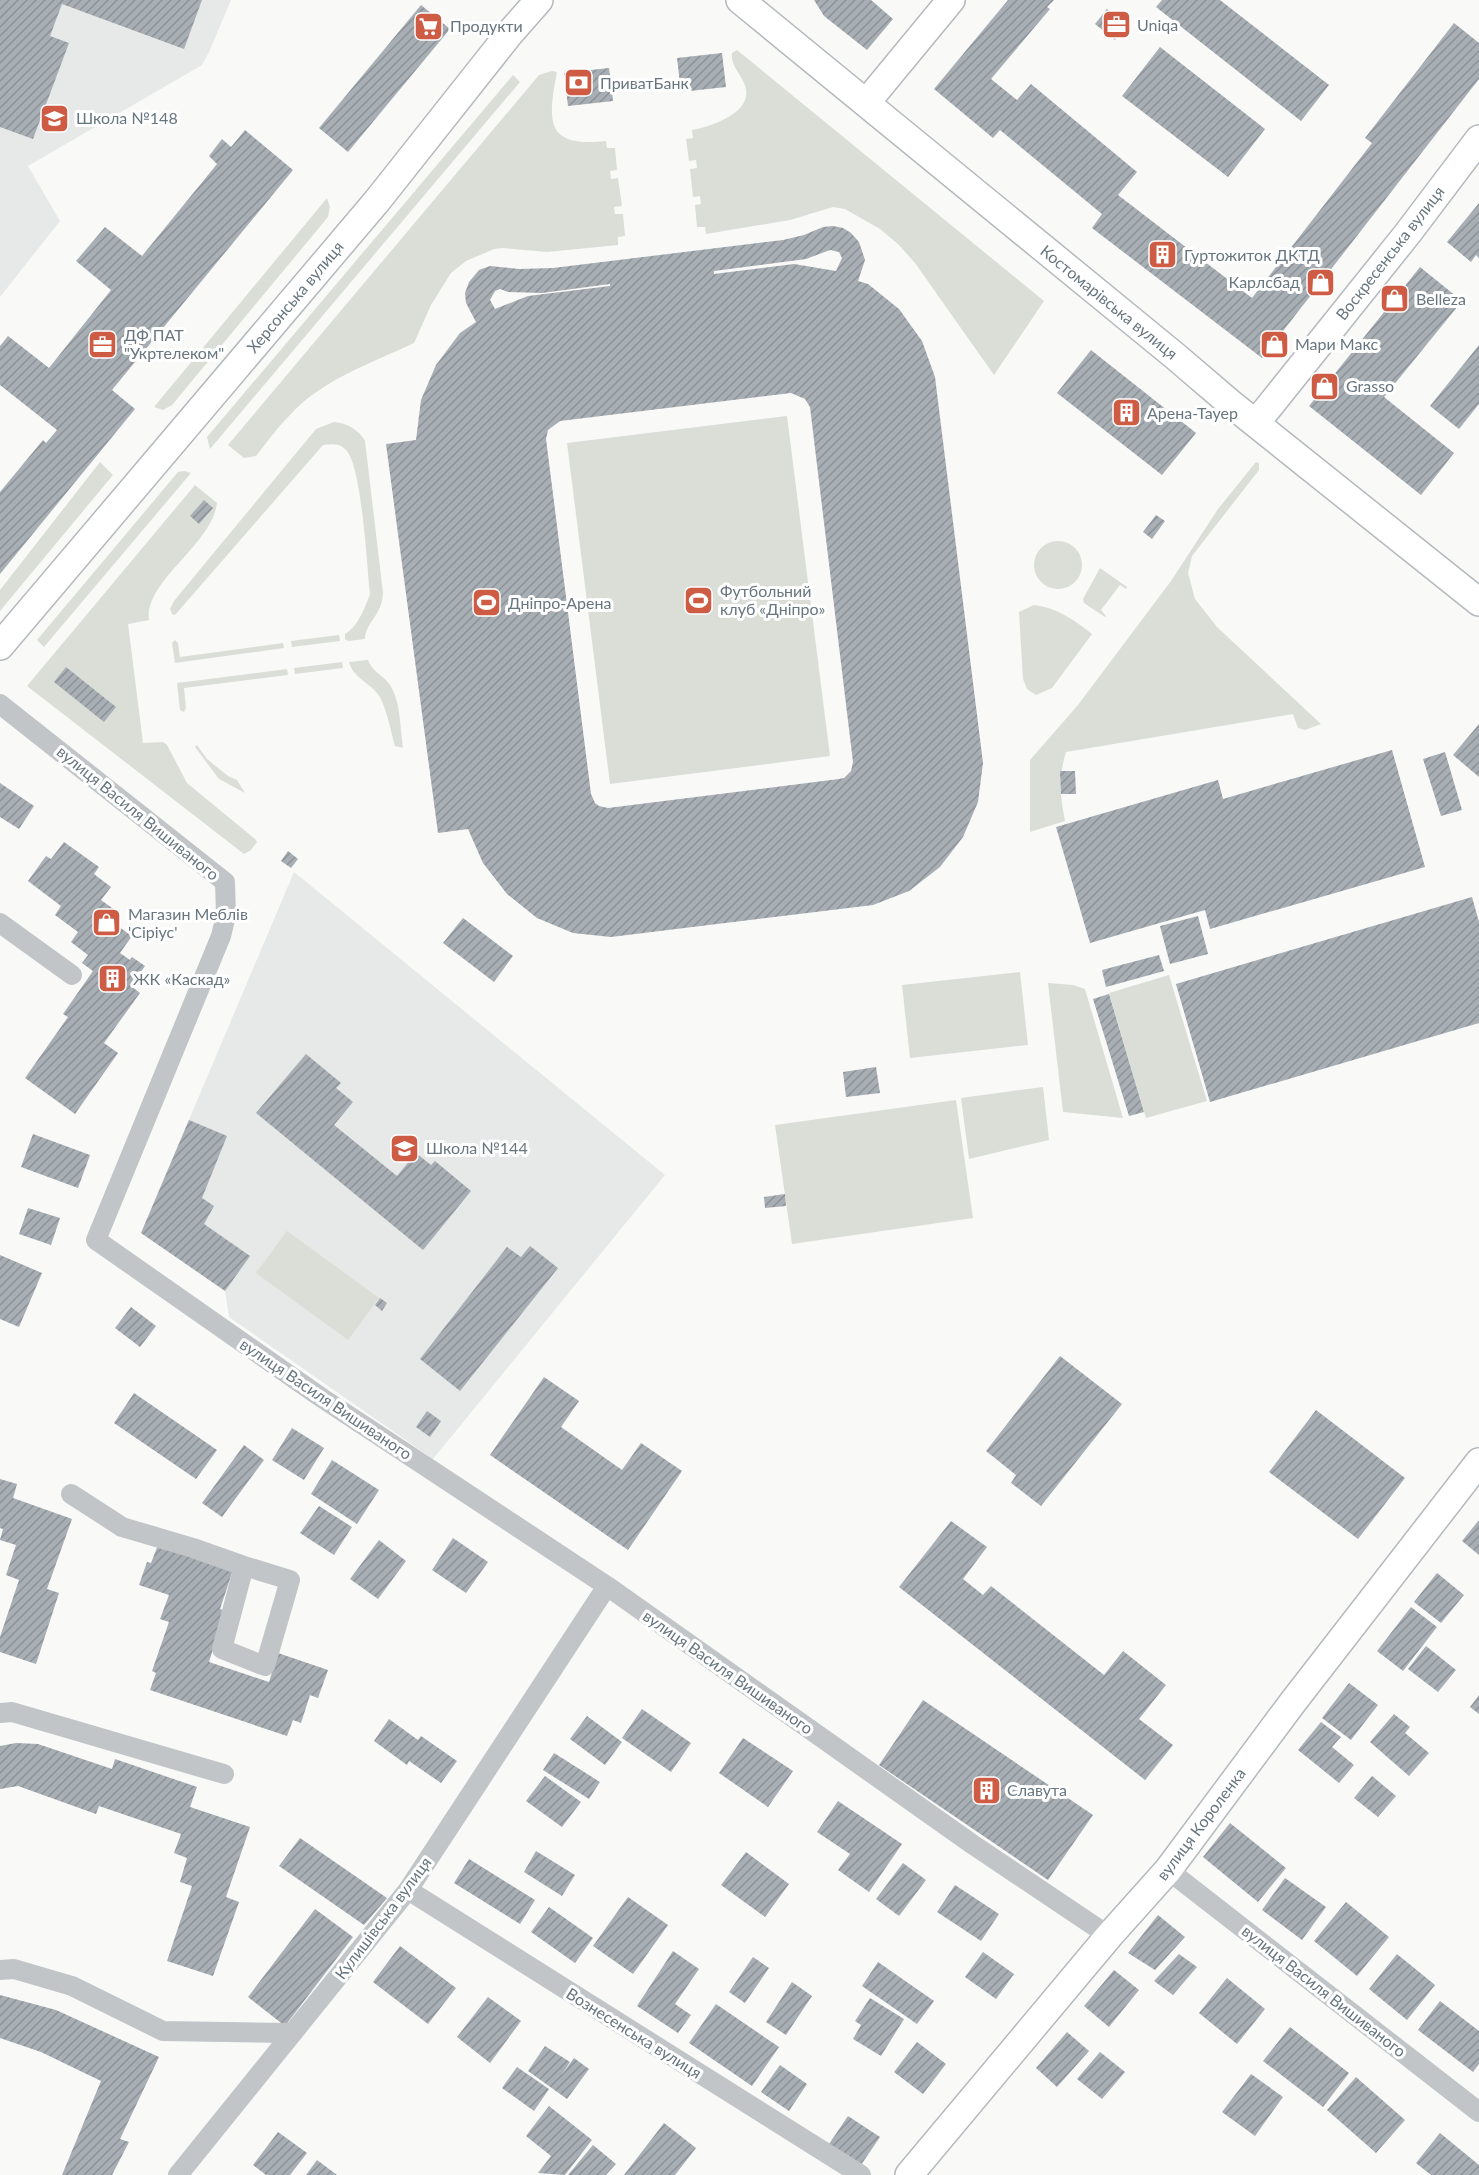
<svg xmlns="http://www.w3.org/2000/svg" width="1479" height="2175" viewBox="0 0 1479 2175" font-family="Lato,sans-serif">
<defs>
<pattern id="building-hatch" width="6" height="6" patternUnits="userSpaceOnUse" patternTransform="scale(1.5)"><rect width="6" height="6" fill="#a7aeb4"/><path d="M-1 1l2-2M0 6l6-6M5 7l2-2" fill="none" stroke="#8c9298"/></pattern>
</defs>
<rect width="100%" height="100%" fill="#f9f9f8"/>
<path fill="#e7e8e8" d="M0,0h231l-22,52 -7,13 -174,101 32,55 -60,76z
M294,872l371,303 -232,284 -204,-142 -4,-27 -84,-57z"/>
<path fill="#daded7" d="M737,50l307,251 -50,74 -79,-112 -16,-18 -19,-16 -35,-20 -12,-2 -43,13 -84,14 -1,-7h-8l-2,-22 6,-1 -1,-8 -7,1 -3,-28 7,-1 -1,-8 -7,1 -3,-22 7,-1 -1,-8c21,-4 65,-19 52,-47 -4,-10 -14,-19 -12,-30z
M552,71l5,1c-9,48 -13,76 49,69l1,7h8l2,22 -7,1 1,8 7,-1 4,28 -8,1 1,7h8l2,22 -7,1v8l-71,7 -44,-4 -9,1 -28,12 -15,12 -20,32 -17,38c-42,20 -93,37 -125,73 -12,12 -22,26 -33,40l-12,2 -16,-13 311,-370z
M513,75l7,7 -310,367 -3,-12z
M327,198l3,9 -2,10 -156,188 -9,5 -9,-3z
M787,416l43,340 -220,28 -43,-341z
M334,422c13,1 25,8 31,19l18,152c-1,23 -17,28 -18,46l-17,2 -3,-2v-5c13,-7 20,-27 25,-40 -3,-25 -8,-132 -25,-145 -6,-6 -14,-5 -22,-4l-148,170 -3,-1 -2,-5 4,-8 142,-172z
M100,462l13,13 -113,136v-21z
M1256,462l3,1v7l-67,86 -4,17 7,26 22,28 104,97 -16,6 -7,-2 -5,-14 -227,38c-8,27 -6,41 -1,69l-35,11v-72l48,-55 93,-124 47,-72z
M184,471l7,2 -147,174 -7,-7 141,-168z
M195,485l22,18c-5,42 -73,78 -68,117l-21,4 15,119 20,-1 4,3 20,38 68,56 2,3 -6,8 -7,4 -217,-168z
M1034 565a24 24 0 1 1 48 0a24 24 0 1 1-48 0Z
M1100,568l27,19 -1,2 -6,-4 -19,25 5,6 -1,1 -21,-14 -1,-4z
M1034,605c24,3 40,15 58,29l-40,54 -16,7 -9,-6 -4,-10 -4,-67z
M339,635l1,6 -48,6 -1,-6z
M175,640l3,3 2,14 103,-14 1,5 -109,15 -3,-20z
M368,660c4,12 15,15 22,25 11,17 10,43 13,63l-8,-2c-4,-14 -9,-42 -18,-53 -9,-11 -24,-16 -28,-31z
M342,662l1,6 -48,6 -1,-6z
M287,669l1,6 -104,13 2,20 -2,4 -4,-2 -3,-27z
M197,745l10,14 21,17 9,4 8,13 -26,-14 -24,-32z
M1020,972l8,73 -118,13 -8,-73z
M1169,975l38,126 -61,17 -37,-125z
M1048,983l25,2 12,4 38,129 -60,-6z
M1043,1087l6,53 -80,19 -8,-61z
M956,1100l17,118 -181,26 -17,-119z
M287,1231l92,67 -31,42 -92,-67z"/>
<path fill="url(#building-hatch)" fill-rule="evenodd" d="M0,0h202l-18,49 -122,-45 -12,32 19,7 -36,96 -33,-12z
M814,0h57l22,19 -26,31 -43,-34z
M1008,0h46l-7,7 3,2 -59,70 26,21 14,-16 106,88 -19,23 134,103 120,-155 -7,-5 89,-115 25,20v36l-217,279 -170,-130 10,-14 -102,-84 -7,8 -59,-49z
M1162,0h58l109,85 -28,36 -145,-114z
M421,5l29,24 -102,123 -29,-24z
M1107,9l20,16 -12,15 -20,-16z
M1160,47l105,82 -37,48 -106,-81z
M722,53l4,34 -45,5 -4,-34z
M609,68l4,33 -45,5 -4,-33z
M245,130l48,40 -181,220 23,19 -135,165v-82l43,-52 3,3 11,-13 -57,-45v-39l8,-10 41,32 62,-78 -35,-29 29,-34 37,29 75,-92 -8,-8 13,-17 9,8z
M1479,203v55l-3,-3 -5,7 -24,-20z
M833,226l10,2 8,5 8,9 6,18 -7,21 10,3 31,25 23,32 13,36 48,386 -5,39 -15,35 -23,30 -31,24 -36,14 -262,32 -38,-4 -36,-15 -30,-24 -24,-31 -15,-34 -30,4 -52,-389 30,-4 5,-40 15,-35 24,-32 16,-11 -10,-19 -1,-10 4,-11 10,-12 11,-4 29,3 34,-1 230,-28 21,-5 19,-8zM830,250l9,2 3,6 -6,13 -42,-7 -80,10v-3l92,-12zM610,284v2l-82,10 -33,13 -5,-9 5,-9 5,-2 8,3 34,1zM791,393l14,6 5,8 43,355 -2,9 -7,7 -5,1 -231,29 -9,-2 -4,-3 -4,-9 -45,-355 2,-9 12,-9z
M1420,267l42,34 -78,96 70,56 -33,42 -112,-89z
M1479,345v59l-20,25 -29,-23z
M1091,350l105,83 -34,42 -105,-82z
M204,500l9,8 -14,16 -9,-8z
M1156,515l9,6 -13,18 -9,-7z
M66,667l50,40 -12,15 -50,-40z
M1479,724v53l-26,-22z
M1392,750l33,117 -215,62 -5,-19 -115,33 -34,-116 162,-47 5,19z
M1445,752l17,58 -21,6 -18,-57z
M1060,771h15l1,23h-15z
M0,783l34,23 -15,23 -19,-12z
M64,842l35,25 -5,7 17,13 -10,13 18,13 -7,9 20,14 -12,17 10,7 2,-3 13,9 -14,20 9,7 -36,50 14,10 -43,61 -50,-36 43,-61 -5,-3 30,-43 -11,-8 6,-8 -17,-13 7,-10 -23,-17 6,-9 -33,-25 18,-25 5,3z
M288,851l10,8 -7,9 -10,-7z
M1472,897l7,25v101l-269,79 -34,-118z
M1198,916l10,38 -38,10 -10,-38z
M463,918l50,38 -19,26 -51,-39z
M1159,955l5,16 -58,16 -4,-17z
M1109,994l35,118 -15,4 -36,-117z
M306,1054l35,29 -5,5 17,14 -19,23 63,51 19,-23 15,12 4,-4 36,30 -48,59 -167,-137z
M876,1067l4,26 -34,4 -3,-25z
M189,1120l38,16 -25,62 12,8 -10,18 46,32 -25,35 -84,-58z
M33,1134l57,21 -12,33 -57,-21z
M785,1194l1,12 -21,2 -1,-11z
M28,1208l32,10 -9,27 -32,-11z
M530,1246l28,22 -98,123 -40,-32 87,-112 14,10z
M0,1255l42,18 -23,54 -19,-8z
M380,1298l7,5 -5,8 -7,-6z
M131,1307l25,19 -16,21 -25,-19z
M1060,1356l62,48 -81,102 -30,-23 5,-8 -30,-24z
M544,1377l35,24 -18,26 61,43 19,-27 41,28 -54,79 -138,-95z
M134,1393l83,57 -21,29 -82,-56z
M1316,1410l89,68 -47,61 -89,-67z
M427,1411l14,10 -11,16 -14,-10z
M292,1428l32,20 -20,32 -32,-20z
M244,1445l20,15 -42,57 -20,-14z
M332,1460l47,30 -22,34 -46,-30z
M0,1479l17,5 -4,14 59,21 -25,70 12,4 -23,71 -36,-12v-15l19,-57 -13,-5 10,-30 -16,-5 3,-11 -3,-1z
M319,1506l33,21 -18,28 -34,-22z
M1479,1520v35l-17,-14z
M951,1521l36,26 -24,32 20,16 8,-9 113,89 19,-24 43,34 -27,34 34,26 -28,35 -246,-193z
M453,1538l35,24 -22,31 -34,-23z
M379,1540l27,21 -28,38 -28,-20z
M158,1545l75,25 -13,39 5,2 -16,51 60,20 9,-29 50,17 -10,28 -8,-3 -9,28 -8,-3 -6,16 -137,-46 6,-17 -4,-2 17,-49 -9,-3 9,-24 -30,-10 8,-23 4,1z
M1437,1573l27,22 -23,28 -27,-21z
M1411,1607l26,20 -34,44 -26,-20z
M1426,1646l30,24 -18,22 -30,-23z
M1349,1683l29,22 -27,35 -29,-22z
M1479,1695v19l-9,-7z
M923,1700l170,115 -45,65 -169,-115z
M642,1709l49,34 -20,29 -49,-34z
M1394,1714l16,13 -5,6 24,20 -20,23 -39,-34z
M587,1716l35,26 -17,23 -35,-26z
M389,1719l29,21 3,-4 36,25 -16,22 -32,-22 -2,4 -33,-24z
M1321,1722l20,15 -9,10 22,18 -15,18 -41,-33z
M743,1738l50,33 -25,36 -49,-34z
M16,1743l22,1 74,25 3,-10 82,28 -7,20 60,20 -24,70 13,5 -26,74 -46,-15 25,-75 -12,-4 7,-24 -13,-5 7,-19 -82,-28 -3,8 -78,-28 -18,3v-43z
M554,1753l46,29 -11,17 -46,-29z
M545,1776l36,26 -19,25 -36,-26z
M1372,1776l24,20 -18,21 -24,-19z
M838,1801l64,43 -33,48 -31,-22 12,-16 -33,-22z
M1230,1823l56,45 -28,34 -55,-45z
M300,1838l87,60 -23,27 -85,-59z
M536,1851l39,24 -13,21 -38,-24z
M746,1852l43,32 -24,33 -44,-32z
M469,1859l66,41 -15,24 -66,-41z
M903,1863l23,17 -27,36 -23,-17z
M1285,1878l41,29 -24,33 -40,-30z
M955,1885l44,29 -18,27 -44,-29z
M628,1897l40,28 -35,49 -40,-28z
M1346,1902l43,35 -32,39 -43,-35z
M549,1907l44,31 -18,25 -44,-31z
M315,1909l38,28 -68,89 -37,-29z
M1158,1915l27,22 -30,33 -27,-17z
M400,1946l56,42 -28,36 -55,-42z
M673,1951l26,18 -24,35 16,11 -13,18 -41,-27z
M983,1952l31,22 -18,25 -31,-22z
M1179,1954l18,13 -24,28 -19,-14z
M1397,1954l38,31 -28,35 -38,-31z
M753,1957l16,11 -24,35 -16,-11z
M878,1962l56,39 -17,23 -55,-38z
M1114,1970l25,20 -30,37 -25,-21z
M1227,1978l38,31 -28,35 -38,-31z
M792,1982l20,14 -26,39 -20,-13z
M0,1995l56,15 103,47 -39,82 9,3 -17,33h-50l39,-94 -60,-29 -41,-14z
M488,1997l33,24 -31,42 -33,-26z
M870,1998l34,21 -23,37 -28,-17 8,-14 -6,-4z
M1440,2001l39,30v33l-6,8 -55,-42z
M716,2004l63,43 -27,39 -63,-43z
M1290,2027l59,46 -26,34 -60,-46z
M1067,2032l22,19 -32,36 -21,-19z
M917,2042l29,22 -23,30 -29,-22z
M545,2046l25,16 -9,14 13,-18 15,11 -22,30 -39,-28z
M1100,2052l25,20 -23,27 -25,-20z
M780,2065l27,19 -18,27 -28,-19z
M517,2067l32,22 -15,22 -32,-23z
M1251,2074l32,23 -28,39 -33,-24z
M1356,2077l49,43 -29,33 -49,-43z
M549,2106l43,34 -27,35 -27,-2 13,-17 -25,-20z
M848,2116l32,21 -19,28 -32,-21z
M664,2123l32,25 -21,27h-51z
M278,2132l29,21 -17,22h-24l-13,-10z
M1440,2133l39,32v10h-48l-15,-12z
M593,2145l23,19 -10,11h-38z
M317,2160l20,15h-31z"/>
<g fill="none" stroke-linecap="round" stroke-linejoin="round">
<defs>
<path id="secondary" d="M740,0l435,356 55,47 249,199
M866,103l85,-103
M1256,423l152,-190 71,-94
M0,646l377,-445 133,-168 29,-33
M909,2175l200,-239 59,-66 125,-168 186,-240"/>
</defs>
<use href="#secondary" stroke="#b4b9bd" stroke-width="30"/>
<path stroke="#c1c5c8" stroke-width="20" d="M0,704l225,178 1,33 -5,21 -125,304 226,158 285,188 365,258 137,92
M0,923l72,52
M71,1494l51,33 71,21 51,18 -22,83 43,17 25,-86 -46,-14
M0,1713l12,-1 212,62
M1168,1870l311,242
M408,1890l453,285
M0,1970l14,-1 58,17 91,45 130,2
M178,2175l230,-285 199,-304"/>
<use href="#secondary" stroke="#fff" stroke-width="27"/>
</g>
<defs>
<symbol id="office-square" viewBox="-11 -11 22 22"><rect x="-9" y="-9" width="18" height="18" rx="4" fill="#ce5b43" stroke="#fff"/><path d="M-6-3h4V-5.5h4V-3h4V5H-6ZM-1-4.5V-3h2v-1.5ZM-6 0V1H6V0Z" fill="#fff"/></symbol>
<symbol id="supermarket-square" viewBox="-11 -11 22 22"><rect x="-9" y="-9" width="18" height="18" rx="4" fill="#ce5b43" stroke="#fff"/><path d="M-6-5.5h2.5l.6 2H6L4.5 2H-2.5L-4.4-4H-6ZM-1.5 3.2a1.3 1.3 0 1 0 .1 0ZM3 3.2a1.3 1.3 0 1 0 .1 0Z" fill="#fff"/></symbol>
<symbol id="bank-square" viewBox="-11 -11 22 22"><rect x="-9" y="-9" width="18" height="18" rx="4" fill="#ce5b43" stroke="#fff"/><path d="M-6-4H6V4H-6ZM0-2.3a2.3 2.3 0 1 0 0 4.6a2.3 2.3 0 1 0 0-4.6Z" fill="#fff"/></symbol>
<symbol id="school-square" viewBox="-11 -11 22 22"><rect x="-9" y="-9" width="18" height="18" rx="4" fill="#ce5b43" stroke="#fff"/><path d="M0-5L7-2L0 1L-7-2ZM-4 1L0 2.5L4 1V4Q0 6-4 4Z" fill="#fff"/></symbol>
<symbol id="building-square" viewBox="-11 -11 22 22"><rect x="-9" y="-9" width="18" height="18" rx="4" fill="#ce5b43" stroke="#fff"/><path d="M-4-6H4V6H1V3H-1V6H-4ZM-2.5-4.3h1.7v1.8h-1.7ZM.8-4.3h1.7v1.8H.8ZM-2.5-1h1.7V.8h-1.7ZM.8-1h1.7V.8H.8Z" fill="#fff"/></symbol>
<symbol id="shop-square" viewBox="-11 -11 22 22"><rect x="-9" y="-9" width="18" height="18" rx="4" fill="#ce5b43" stroke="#fff"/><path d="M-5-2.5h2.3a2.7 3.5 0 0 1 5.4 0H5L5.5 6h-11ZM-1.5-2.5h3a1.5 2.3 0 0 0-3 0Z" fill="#fff"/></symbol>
<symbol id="stadium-square" viewBox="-11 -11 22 22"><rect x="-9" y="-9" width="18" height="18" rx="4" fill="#ce5b43" stroke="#fff"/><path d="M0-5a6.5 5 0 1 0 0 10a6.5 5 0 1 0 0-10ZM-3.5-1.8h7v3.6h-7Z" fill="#fff"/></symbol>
</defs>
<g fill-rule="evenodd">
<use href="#office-square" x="1100" y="8" width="33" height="33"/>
<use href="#supermarket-square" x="412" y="10" width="33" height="33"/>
<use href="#bank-square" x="562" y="66" width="33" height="33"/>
<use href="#school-square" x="38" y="102" width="33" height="33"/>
<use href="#building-square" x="1146" y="238" width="33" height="33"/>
<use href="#shop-square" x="1304" y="266" width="33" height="33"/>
<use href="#shop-square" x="1378" y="282" width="33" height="33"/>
<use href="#office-square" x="86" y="328" width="33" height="33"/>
<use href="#shop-square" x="1258" y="328" width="33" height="33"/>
<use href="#shop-square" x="1308" y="370" width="33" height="33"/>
<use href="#building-square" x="1110" y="396" width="33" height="33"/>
<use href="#stadium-square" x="682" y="584" width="33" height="33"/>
<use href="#stadium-square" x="470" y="586" width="33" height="33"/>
<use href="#shop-square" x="90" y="906" width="33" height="33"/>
<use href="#building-square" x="96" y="962" width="33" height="33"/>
<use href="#school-square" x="388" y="1132" width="33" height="33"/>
<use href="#building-square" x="970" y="1774" width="33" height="33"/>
</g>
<g text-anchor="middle" stroke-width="6" stroke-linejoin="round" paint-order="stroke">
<g font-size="16" fill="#67767f" stroke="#fff" text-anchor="start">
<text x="1137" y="31">Uniqa</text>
<text x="450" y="32">Продукти</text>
<text x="600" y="89">ПриватБанк</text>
<text x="76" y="124">Школа №148</text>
<text x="1184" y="261">Гуртожиток ДКТД</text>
<text x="1300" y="288" text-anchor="end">Карлсбад</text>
<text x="1416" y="305">Belleza</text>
<text x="124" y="341">ДФ ПАТ<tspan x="124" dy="18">"Укртелеком"</tspan></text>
<text x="1295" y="350">Мари Макс</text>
<text x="1346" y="392">Grasso</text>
<text x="1147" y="419">Арена-Тауер</text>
<text x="720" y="597">Футбольний<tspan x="720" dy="18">клуб «Дніпро»</tspan></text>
<text x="508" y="609">Дніпро-Арена</text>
<text x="128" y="920">Магазин Меблів<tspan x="128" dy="18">'Сіріус'</tspan></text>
<text x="133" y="985">ЖК «Каскад»</text>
<text x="426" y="1154">Школа №144</text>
<text x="1007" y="1796">Славута</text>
</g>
<g font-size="16" fill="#67767f" stroke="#fff">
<text transform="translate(1390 253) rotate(-52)" y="6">Воскресенська вулиця</text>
<text transform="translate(295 297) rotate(-50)" y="6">Херсонська вулиця</text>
<text transform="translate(1109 302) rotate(39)" y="6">Костомарівська вулиця</text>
<text transform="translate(138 813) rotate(39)" y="6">вулиця Василя Вишиваного</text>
<text transform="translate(326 1399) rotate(34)" y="6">вулиця Василя Вишиваного</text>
<text transform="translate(728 1672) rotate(35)" y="6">вулиця Василя Вишиваного</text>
<text transform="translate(1201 1824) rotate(-53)" y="6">вулиця Короленка</text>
<text transform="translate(383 1918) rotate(-53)" y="6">Кулишівська вулиця</text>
<text transform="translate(1324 1991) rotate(38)" y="6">вулиця Василя Вишиваного</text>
<text transform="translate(634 2033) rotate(32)" y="6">Вознесенська вулиця</text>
</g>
</g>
</svg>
